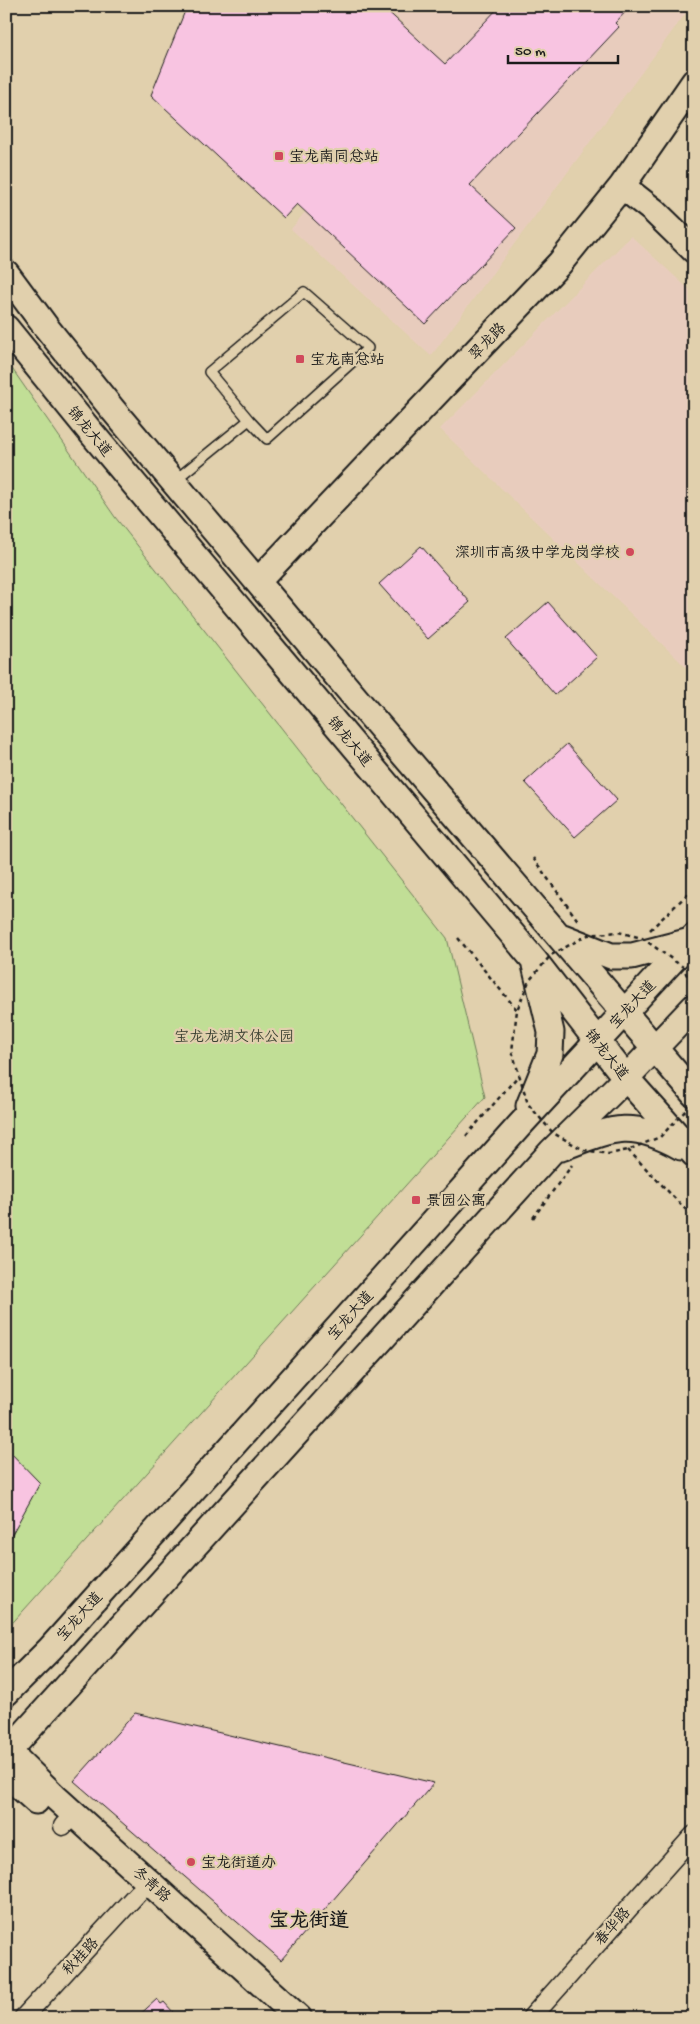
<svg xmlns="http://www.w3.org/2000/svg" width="700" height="2024" viewBox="0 0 700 2024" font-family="'Gochi Hand','LXGW WenKai TC',sans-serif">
<rect width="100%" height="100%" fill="#e1d0ad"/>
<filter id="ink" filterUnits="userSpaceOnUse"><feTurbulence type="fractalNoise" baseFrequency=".02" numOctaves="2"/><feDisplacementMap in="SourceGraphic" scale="10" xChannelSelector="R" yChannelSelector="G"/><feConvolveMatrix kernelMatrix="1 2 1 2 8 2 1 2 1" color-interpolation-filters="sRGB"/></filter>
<g filter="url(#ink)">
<path fill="#e8ccbd" d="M385,6h306l-260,350 -140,-127 144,-174z
M631,236l63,58v381l-254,-246z"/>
<path fill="#c1de96" stroke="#6e7d59" d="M6,360l109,157 332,421 38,159 -479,533z"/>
<path fill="#f8c4e1" stroke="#1c1c1c" d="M187,6h195l63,58 55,-58h131l-16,17 4,4 -149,158 46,43 -91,96 -128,-120 -13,14 -133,-123z
M421,546l49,56 -42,37 -49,-55z
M548,602l49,55 -42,38 -49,-56z
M567,744l50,56 -42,37 -50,-55z
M6,1448l34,35 -34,62z
M135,1713l299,70 -153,177 -207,-179z
M157,1999l4,5 3,-2 9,10 -6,6h-31z"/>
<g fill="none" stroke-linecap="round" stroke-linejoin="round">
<defs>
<path id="lane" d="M174,481l75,-61 18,19 101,-91 -64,-56 -95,80 40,48"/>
<path id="street" d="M63,1826l11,-12
M23,2018l115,-125
M531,2018l163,-183"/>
<path id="secondary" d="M622,186l32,25 40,39
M6,273l40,54 67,83 250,297 331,387
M6,328l83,102 445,530 92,118 68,76
M258,581l302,-318 62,-77 72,-104
M563,937l48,19h21l58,-15
M529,1106l21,-52 1,-22 -16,-67
M561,1148c52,-20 69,-29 120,-1
M6,1693l44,-44 470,-524 174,-188
M6,1749l49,48 244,221
M6,1754l546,-603 74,-73 68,-71
M6,1774l30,27"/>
</defs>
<use href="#lane" stroke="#1c1c1c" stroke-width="12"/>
<use href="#street" stroke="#1c1c1c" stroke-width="21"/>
<use href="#secondary" stroke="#1c1c1c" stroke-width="29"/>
<path stroke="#1c1c1c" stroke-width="2.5" stroke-dasharray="4 4" stroke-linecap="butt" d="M533,858l46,64
M650,930l44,-42
M458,938l59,72
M466,1136l52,-60
M628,1150l64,66
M533,1218l39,-53"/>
<use href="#lane" stroke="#e1d0ad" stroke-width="9"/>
<use href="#street" stroke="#e1d0ad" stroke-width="18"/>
<use href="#secondary" stroke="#e1d0ad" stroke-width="25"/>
<path stroke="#1c1c1c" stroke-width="2.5" stroke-dasharray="4 4" stroke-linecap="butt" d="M694,990l-11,-23 -41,-29 -24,-6 -30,3 -37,20 -22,26 -12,29 -5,41 16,53 25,29 31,17 25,4 19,-4 32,-13 31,-32 3,-8"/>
</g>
</g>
<g fill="#d1495b" stroke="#e1d0ad" stroke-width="2">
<rect x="274" y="151" width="10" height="10" rx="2.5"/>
<rect x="295" y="354" width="10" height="10" rx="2.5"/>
<circle cx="630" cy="552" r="5"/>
<rect x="411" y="1195" width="10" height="10" rx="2.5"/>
<circle cx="191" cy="1862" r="5"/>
</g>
<g text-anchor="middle" stroke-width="4.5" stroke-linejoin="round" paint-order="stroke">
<g font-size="15" fill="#1c1c1c" stroke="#e1d0ad" text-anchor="start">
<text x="289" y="161">宝龙南同总站</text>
<text x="310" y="364">宝龙南总站</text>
<text x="620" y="557" text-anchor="end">深圳市高级中学龙岗学校</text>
<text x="426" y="1205">景园公寓</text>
<text x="201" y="1867">宝龙街道办</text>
</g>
<g font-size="15" fill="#1c1c1c" stroke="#e1d0ad">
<text transform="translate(487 341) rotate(-46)" y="5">翠龙路</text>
<text transform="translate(90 431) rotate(50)" y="5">锦龙大道</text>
<text transform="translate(350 741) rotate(50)" y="5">锦龙大道</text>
<text transform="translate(632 1004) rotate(-47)" y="5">宝龙大道</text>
<text transform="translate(607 1054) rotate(51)" y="5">锦龙大道</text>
<text transform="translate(350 1315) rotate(-48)" y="5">宝龙大道</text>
<text transform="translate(79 1616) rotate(-48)" y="5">宝龙大道</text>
<text transform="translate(152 1884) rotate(42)" y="5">冬青路</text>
<text transform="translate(612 1926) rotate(-48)" y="5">春华路</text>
<text transform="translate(80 1956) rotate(-47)" y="5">秋桂路</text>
</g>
<g font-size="15" fill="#3d4334" stroke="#e1d0ad">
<text x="234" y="1041">宝龙龙湖文体公园</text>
</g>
<g font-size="20" font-weight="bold" fill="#1c1c1c" stroke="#e1d0ad">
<text x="309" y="1926">宝龙街道</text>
</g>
</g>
<rect width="700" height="2024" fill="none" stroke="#e1d0ad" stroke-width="25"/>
<rect x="12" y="12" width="675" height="1999" fill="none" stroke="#1c1c1c" stroke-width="2" filter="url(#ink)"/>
<path d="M508 55v8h110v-8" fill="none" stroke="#1c1c1c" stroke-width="2.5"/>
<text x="515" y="55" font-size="15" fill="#1c1c1c" stroke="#e1d0ad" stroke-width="4" paint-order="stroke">50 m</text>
</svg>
